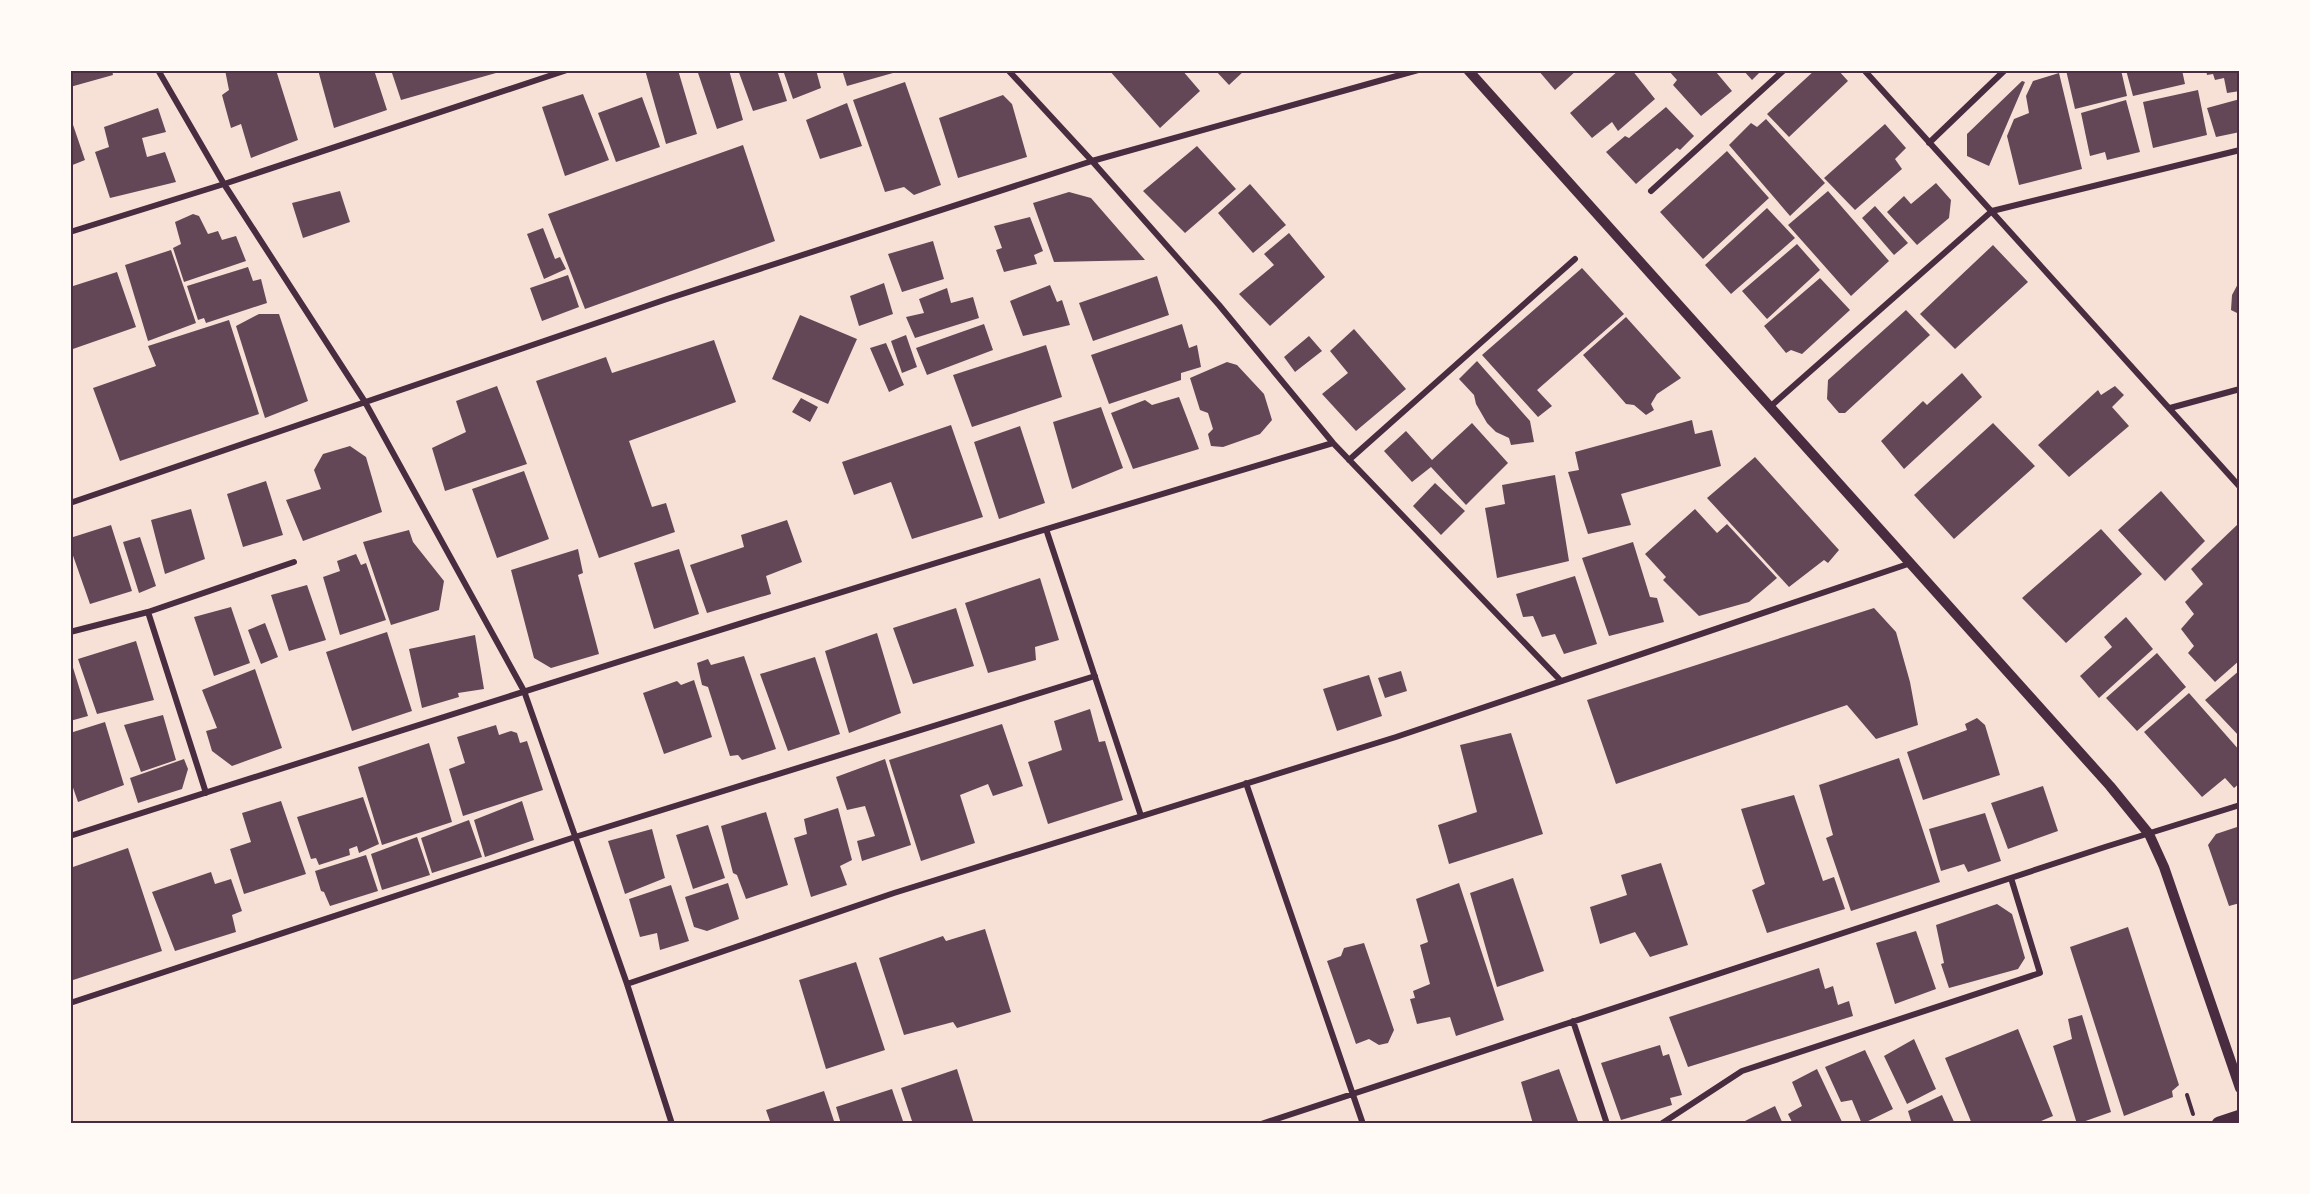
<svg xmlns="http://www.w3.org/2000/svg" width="2310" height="1194" viewBox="0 0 2310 1194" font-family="Poppins,sans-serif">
<rect width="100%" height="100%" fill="#f7e1d7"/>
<path fill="#644757" d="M70,70h42l1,5 -43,12z
M225,70h51l22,70 -47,18 -10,-34 -10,4 -9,-33 7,-5z
M318,70h56l13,40 -53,18z
M391,70h112v1l-102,29z
M645,70h33l19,64 -31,10z
M697,70h32l14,50 -26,9z
M738,70h39l10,31 -34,10z
M783,70h33l5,18 -28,11z
M842,70h58v1l-53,15z
M1109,70h73l18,21 -40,37z
M1215,70h30l-16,15z
M1538,70h39l-22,20z
M1619,70h13l23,29 -37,32 -6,-9 -20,16 -22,-25z
M1668,70h50l-2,2 16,19 -31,25 -28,-31 4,-5z
M1743,70h19l-10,10z
M1815,70h23l10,11 -59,56 -22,-23z
M2066,70h55l6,26 -52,13z
M2126,70h56l3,14 -52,12z
M2206,70h34v21l-13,2 -3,-15 -9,2 -2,-6 -6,1z
M2059,73l23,96 -63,16 -12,-49 7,-17 15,-6 -3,-17 7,-15z
M2022,81l3,1 -36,84 -22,-10v-22z
M905,82l36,103 -27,10 -10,-8 -19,5 -32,-92z
M2198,90l9,45 -54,13 -10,-46z
M583,94l26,66 -44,16 -23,-69z
M1003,95l9,9 15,53 -69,21 -19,-60z
M642,97l18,50 -44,15 -18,-49z
M2240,99v33l-24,5 -9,-29z
M2126,100l14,52 -33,8 -2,-8 -15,4 -9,-43z
M847,103l15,43 -42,13 -14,-39z
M1666,107l28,29 -14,14 -3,-2 -41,36 -30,-32 19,-16 4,2z
M158,108l8,24 -24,6 5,19 18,-5 11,30 -66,16 -15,-46 14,-5 -5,-20z
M70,116l15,44 -15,6z
M1766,119l59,64 -35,33 -61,-71 22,-22 6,4z
M1885,124l21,24 -11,11 7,10 -47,41 -31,-32z
M743,145l32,96 -190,68 -37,-95z
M1197,146l39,43 -51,44 -42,-42z
M1727,151l42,47 -66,61 -43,-47z
M1936,183l15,17 -2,18 -32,27 -30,-33 17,-16 7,8z
M1250,184l36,41 -33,28 -35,-40z
M340,191l10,31 -47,16 -11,-35z
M1828,191l61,70 -38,35 -63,-71z
M1069,192l22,6 54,62 -91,2 -21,-59z
M1875,206l33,37 -14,12 -32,-37z
M1767,208l28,30 -64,56 -26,-29z
M193,214l6,2 9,18 10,-3 4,9 14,-4 10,25 -62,21 -11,-34 8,-4 -6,-22z
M1030,217l13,34 -9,4 3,9 -33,8 -8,-22 6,-2 -8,-22z
M543,228l12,31 5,-2 6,12 -22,10 -17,-45z
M1289,233l36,44 -55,49 -31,-32 35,-29 -10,-11z
M933,241l11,38 -42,13 -14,-38z
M1797,244l23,26 -53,49 -25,-28z
M1993,245l35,37 -73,67 -35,-35z
M171,250l25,73 -48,18 -23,-76z
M248,267l5,14 8,-2 6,24 -61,20 -2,-5 -6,2 -11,-34z
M1582,268l42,46 -87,76 15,16 -14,11 -56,-62z
M117,272l19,55 -66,23v-63z
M568,275l11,32 -37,14 -12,-33z
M1157,276l12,39 -76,26 -14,-38z
M1820,278l30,32 -48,44 -11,-4 -5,3 -22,-27z
M2240,280v31l-3,2 -6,-3 1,-15z
M884,283l9,31 -34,12 -9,-30z
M1050,285l7,17 5,-2 8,25 -47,11 -13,-35z
M947,288l4,15 22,-6 6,21 -64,20 -9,-21 18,-4 -5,-14z
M1906,310l24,25 -85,78h-6l-12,-14 1,-19z
M259,314h20l29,87 -43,17 -29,-92z
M800,315l57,24 -29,65 -56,-25z
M1626,317l55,61 -24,16 -6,10 3,6 -8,5 -12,-10 -8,-1 -43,-49z
M229,320l30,94 -139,47 -27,-73 63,-22 -8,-20z
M984,324l9,26 -66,25 -11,-27z
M1182,324l7,24 8,-3 4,22 -20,6v7l-72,24 -18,-49z
M1354,329l52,60 -50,42 -34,-37 26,-21 -18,-22z
M906,335l11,32 -15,6 -11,-32z
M1309,336l13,15 -27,21 -11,-15z
M714,340l22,62 -107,39 23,66 14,-4 9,29 -76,26 -63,-177 70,-24 6,16z
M886,343l18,42 -15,7 -19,-44z
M1046,345l16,52 -90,30 -19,-52z
M1477,361l53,60 4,21 -23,3 -2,-7 -13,-6 -9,-9 -11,-19 -2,-9 -15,-16z
M1227,362l10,3 27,29 8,26 -12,14 -37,13 -12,-1 -3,-12 5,-5 -5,-16 -8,-3 -10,-32z
M1962,373l20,24 -78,72 -23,-28 42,-40 4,4z
M497,386l30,78 -82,27 -13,-43 34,-16 -10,-31z
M2115,386l9,9 -12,12 17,19 -60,51 -31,-32 60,-55 3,5z
M1179,397l20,52 -66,20 -22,-56 34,-13 7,5z
M801,398l17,9 -8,15 -18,-10z
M1101,407l22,61 -51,21 -19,-67z
M1692,420l3,14 17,-4 9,36 -100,28 10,31 -43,9 -20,-62 11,-2 -4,-18z
M1472,423l36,40 -42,42 -35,-38 -19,15 -28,-31 22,-20 26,29z
M1993,423l42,43 -81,73 -40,-44z
M951,425l32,92 -71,22 -21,-57 -37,13 -12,-33z
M1020,426l25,77 -46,16 -25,-77z
M350,446l16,11 16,55 -79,29 -17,-41 35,-11 -7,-19 9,-16z
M1755,457l84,93 -11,13 -4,-3 -35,27 -82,-89z
M524,471l25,68 -52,19 -25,-69z
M1555,475l14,86 -72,17 -12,-70 20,-4 -3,-19z
M266,481l17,54 -40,12 -16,-53z
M1435,483l30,28 -24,24 -28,-29z
M2161,491l44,50 -40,40 -47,-51z
M191,509l14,50 -40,15 -14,-54z
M1695,509l22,24 10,-9 50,54 -28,24 -50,14 -36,-36 3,-3 -21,-23z
M787,520l15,42 -36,14 5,18 -64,19 -17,-48 54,-18 -3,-12z
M111,525l21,66 -42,13 -20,-57v-9z
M2237,525l3,3v132l-25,22 -27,-29 6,-7 -13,-17 13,-15 -9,-12 18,-18 -12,-15z
M2101,529l41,45 -76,69 -44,-45z
M409,530l4,12 31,39 -5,29 -48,15 -28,-83z
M140,537l16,49 -17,7 -16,-51z
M1633,542l17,55 7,1 7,24 -55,14 -27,-78z
M578,549l5,24 -5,2 21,79 -48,14 -17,-10 -23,-88z
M679,549l20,65 -45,15 -20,-66z
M356,554l5,11 5,-2 20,57 -46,15 -17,-58 17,-6 -3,-10z
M1575,576l22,68 -33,10 -9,-20 -13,3 -9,-21 -10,1 -7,-23z
M1040,578l19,62 -24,7 1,13 -48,13 -23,-70z
M307,585l19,55 -37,11 -18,-56z
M231,607l19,56 -36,13 -20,-59z
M956,608l18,58 -61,18 -20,-56z
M1874,608l22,24 14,50 8,43 -42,14 -29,-34 -231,79 -29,-84z
M2126,617l27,32 -54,49 -19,-22 32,-29 -8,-10z
M265,623l13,34 -17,7 -13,-34z
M387,632l25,79 -60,20 -26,-79z
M877,633l24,80 -52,20 -24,-82z
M475,635l9,54 -26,4 1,4 -37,11 -13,-59z
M136,641l18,59 -57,14 -19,-55z
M2157,653l29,34 -49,44 -31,-33z
M744,656l32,93 -34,11 -4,-5 -8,1 -22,-69 -6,-2 -5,-22 11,-4 3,6z
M815,657l25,77 -52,17 -28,-77z
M70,658l18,58 -18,5z
M255,669l27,79 -50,18 -20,-15 -6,-20 11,-3 -15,-38z
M2240,670v67l-35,-37z
M1401,671l6,20 -22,7 -7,-20z
M1369,675l13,41 -45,15 -14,-42z
M694,680l18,57 -48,17 -21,-61 34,-12 4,4z
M2189,693l51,58v32l-6,5 -9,-10 -23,19 -58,-65z
M1090,709l9,33 6,-1 18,59 -75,24 -20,-62 34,-12 -8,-29z
M163,715l13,45 -35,12 -17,-47z
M1977,718l8,7 15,50 -77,25 -16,-48 60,-22 -2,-6z
M105,722l19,63 -46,17 -8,-23v-46z
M1002,724l21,62 -30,10 -5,-12 -28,11 15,48 -54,18 -32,-101z
M496,725l3,10 12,-4 6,2 3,10 7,-2 16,49 -80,26 -14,-47 16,-6 -8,-26z
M1511,733l32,101 -94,30 -11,-39 39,-13 -17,-67z
M429,743l23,79 -70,23 -24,-78z
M1899,758l41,124 -89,29 -25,-73 7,-3 -14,-50z
M184,759l4,10 -6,20 -44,14 -8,-25z
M885,759l26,86 -49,16 -5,-20 18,-5 -10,-30 -18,4 -11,-33z
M2043,786l15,45 -50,18 -17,-46z
M1794,795l29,86 11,-4 11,32 -78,24 -15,-43 13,-6 -24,-75z
M363,797l16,47 -20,9 -2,-7 -8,3 1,6 -31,10 -3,-7 -5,1 -14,-42z
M281,801l25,73 -62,20 -14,-45 21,-7 -9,-29z
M522,801l12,39 -49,17 -11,-37z
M838,808l14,52 -12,6 7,19 -36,12 -17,-59 13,-4 -3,-15z
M766,812l22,73 -42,14 -9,-24 -4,-2 -12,-47z
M1985,813l16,48 -33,11 -4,-8 -23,7 -12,-42z
M469,820l13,37 -50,16 -11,-35z
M708,825l17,53 -32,11 -17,-54z
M2240,826v77l-11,3 -21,-61 8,-11z
M652,829l13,49 -40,16 -17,-53z
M417,837l13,38 -48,15 -11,-36z
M128,848l34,103 -92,30v-113z
M366,855l12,36 -48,15 -6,-14 -3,-1 -6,-20z
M1661,863l27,82 -38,12 -15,-25 -35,12 -10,-37 37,-12 -6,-20z
M211,872l4,12 16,-5 11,32 -10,4 4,17 -61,19 -23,-59z
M1513,878l31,93 -47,16 -27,-94z
M728,883l11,36 -32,12 -13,-4 -9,-30z
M1459,883l45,137 -48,16 -6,-19 -33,7 -7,-25 5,-1 -2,-7 17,-7 -10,-39 8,-3 -12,-43z
M671,885l18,56 -29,9 -3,-17 -17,4 -11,-38z
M1997,904l15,10 13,44 -7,11 -69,19 -8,-24 3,-1 -8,-38z
M2128,927l51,158 -7,6 1,6 -49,19 -54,-169z
M985,929l26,83 -54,16 -4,-6 -49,13 -25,-77 64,-22 3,5z
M1916,931l20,58 -41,15 -19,-61z
M1364,943l30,87 -6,13 -9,2 -10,-6 -13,5 -29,-83 14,-5 3,-8z
M856,962l29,88 -59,19 -27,-89z
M1819,968l6,21 8,-3 5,19 11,-4 4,15 -165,51 -19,-50z
M2082,1015l29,97 -34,12 -24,-78 19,-7 -4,-20z
M2018,1029l35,87 -19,8h-62l-27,-66z
M1914,1039l22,50 -29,15 -23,-48z
M1660,1045l3,11 6,-2 13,41 -12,3 2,7 -51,15 -20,-57z
M1865,1050l28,59 -31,15 -10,-24 -11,2 -16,-35z
M957,1069l17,55h-61l-12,-36z
M1559,1069l20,55h-46l-12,-42z
M1817,1069l26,55h-50l-5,-10 14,-8 -10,-24z
M892,1089l12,35h-63l-5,-17z
M824,1091l11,33h-64l-5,-14z
M1942,1095l13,29h-43l-4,-13z
M1775,1106l8,18h-44z"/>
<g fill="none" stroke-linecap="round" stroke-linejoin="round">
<path stroke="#4a2c40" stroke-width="4" d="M2187,1095l6,19"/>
<path stroke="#4a2c40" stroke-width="6" d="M158,70l66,114 141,218 159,289 103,293 45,140
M1008,70l84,91 127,144 114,138 228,238
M1864,70l376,417
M1929,143l76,-73
M1651,191l133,-121
M70,232l154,-48 343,-114
M1771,406l221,-195 248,-61
M2170,408l70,-19
M1349,460l226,-201
M70,503l597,-204 425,-138 326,-91
M1046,529l95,287
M148,612l146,-50
M70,632l78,-20 58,181
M1246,783l117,341
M70,836c420,-134 840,-268 1263,-393
M627,984l267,-91 502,-156 515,-174
M70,1003l505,-166 520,-161
M1573,1021l34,103
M1261,1124l844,-277 135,-42
M1661,1124l81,-53 298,-98 -29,-95"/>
<path stroke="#4a2c40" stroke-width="10" d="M1468,70l642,716 39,48 15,33 76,221"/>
<path stroke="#4a2c40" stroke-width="15" d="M2219,1124l21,-7"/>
</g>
<rect width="2310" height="1194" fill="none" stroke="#fffaf5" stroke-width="144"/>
<rect x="72" y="72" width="2166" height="1050" fill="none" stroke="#4a2c40" stroke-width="2"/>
</svg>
